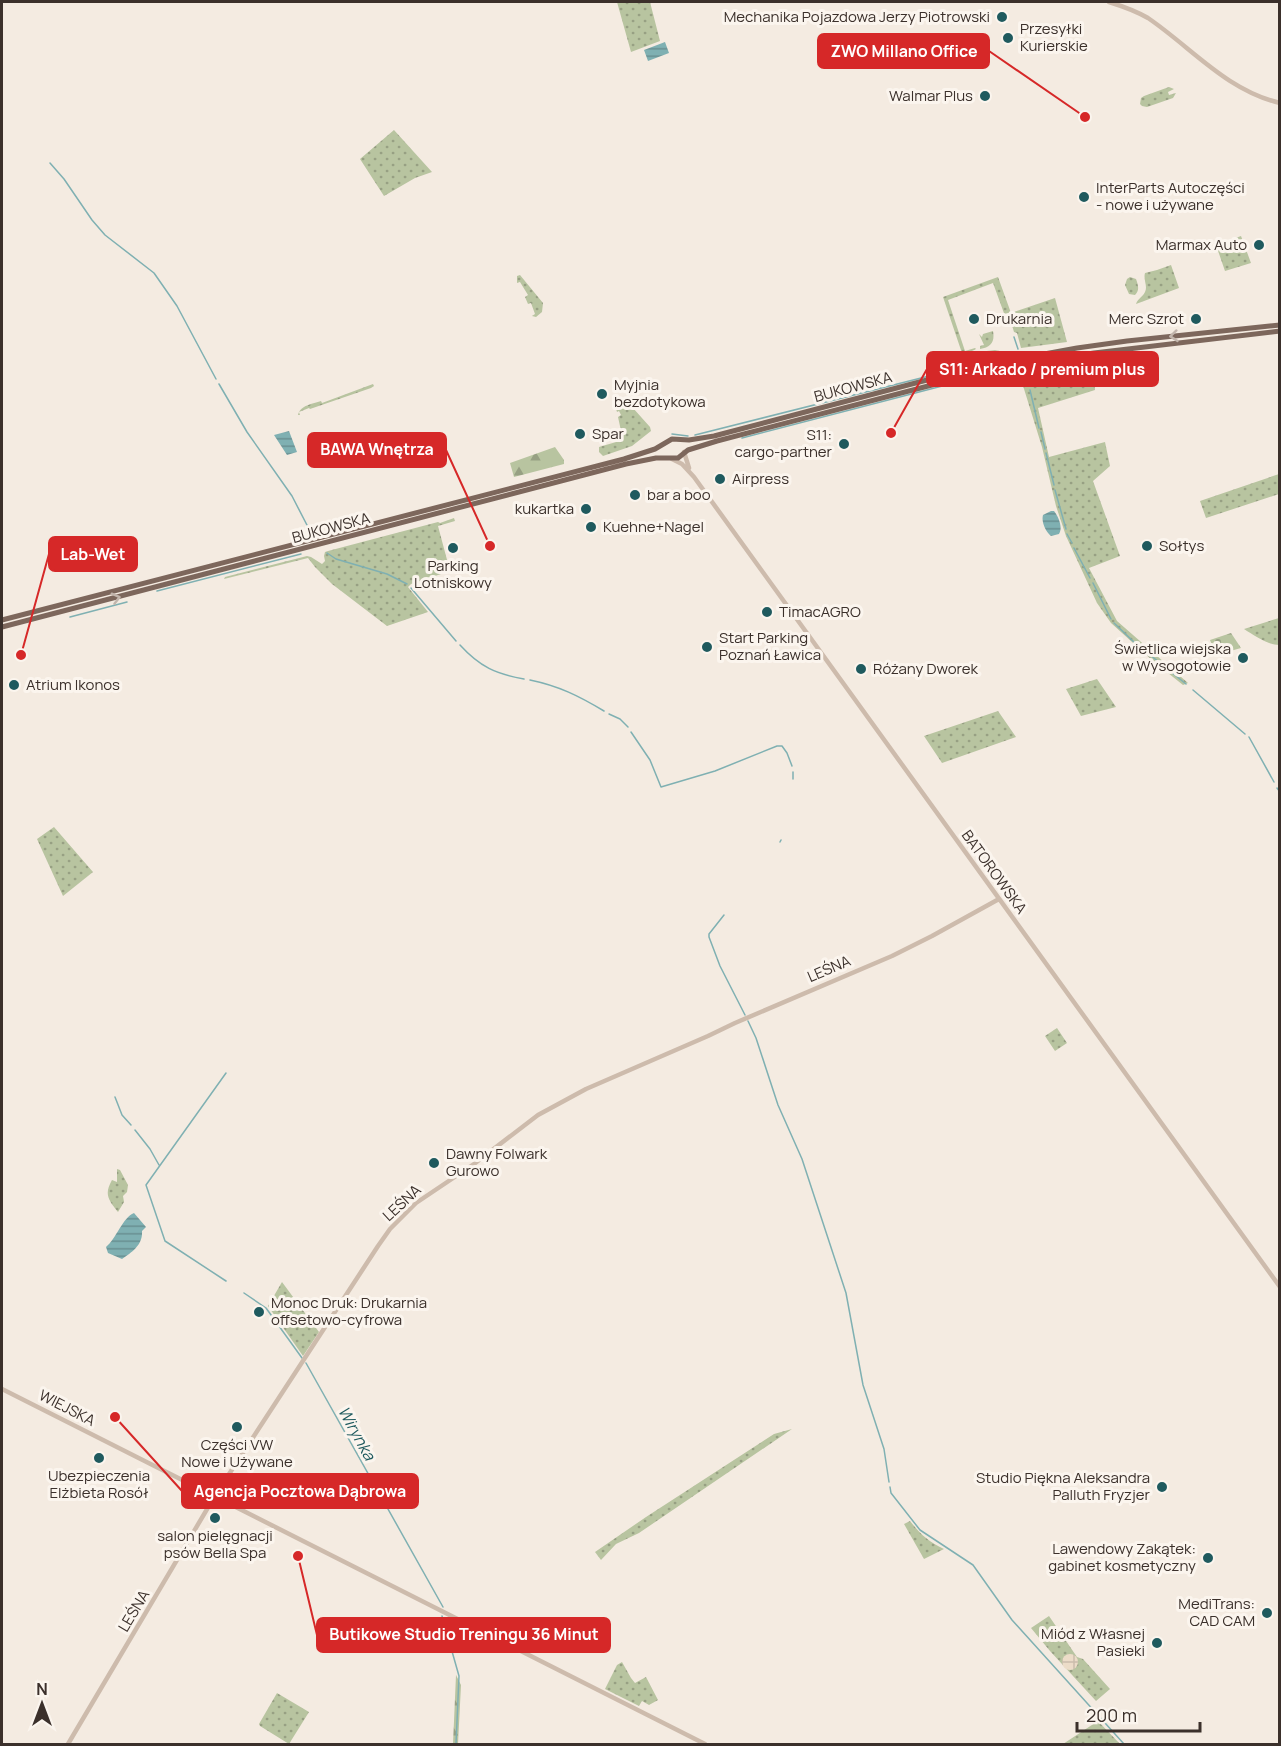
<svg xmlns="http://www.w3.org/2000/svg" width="1281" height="1746" viewBox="0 0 1281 1746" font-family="Manrope,sans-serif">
<defs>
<pattern id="grass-dots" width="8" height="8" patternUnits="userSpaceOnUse" patternTransform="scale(1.5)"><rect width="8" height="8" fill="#b8c4a0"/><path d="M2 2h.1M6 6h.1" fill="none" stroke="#97a083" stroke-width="1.8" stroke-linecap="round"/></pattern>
<pattern id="forest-firs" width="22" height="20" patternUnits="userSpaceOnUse" patternTransform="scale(1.5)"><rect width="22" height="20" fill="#b8c4a0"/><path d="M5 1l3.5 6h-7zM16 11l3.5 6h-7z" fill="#97a083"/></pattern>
<pattern id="cemetery-stones" width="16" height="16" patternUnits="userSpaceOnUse" patternTransform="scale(1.5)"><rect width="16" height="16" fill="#b8c4a0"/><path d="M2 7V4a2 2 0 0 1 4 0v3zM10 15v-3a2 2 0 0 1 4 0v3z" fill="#97a083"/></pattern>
<pattern id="plaza-grid" width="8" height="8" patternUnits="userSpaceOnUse" patternTransform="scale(1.5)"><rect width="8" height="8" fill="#ecdcc8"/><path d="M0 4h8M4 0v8" fill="none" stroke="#cbbdac"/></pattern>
<pattern id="water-rules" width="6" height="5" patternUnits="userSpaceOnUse" patternTransform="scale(1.5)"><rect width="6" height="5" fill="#7fb0b2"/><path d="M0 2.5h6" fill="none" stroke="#699091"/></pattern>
</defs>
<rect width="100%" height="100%" fill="#f4ebe1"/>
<path fill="url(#grass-dots)" d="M617,2h33l10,39 -29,11z
M1169,87l5,2 -6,3 1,3 7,-2 -3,5 -26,9 -5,-1 -2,-2 1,-6 3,-2z
M394,130l38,42 -17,6 -31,18 -24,-37z
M1241,236l10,27 -26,8 -9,-26z
M1171,265l8,23 -43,16c2,-6 6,-6 9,-12 3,-6 -2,-12 0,-19l12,-3z
M520,275l23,28 -1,9 -6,5 -4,-1 3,-2 -4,-11 -3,1 -3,-7 3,-2 -8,-13 -3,1v-7z
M998,277l13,36 44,-15 12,44 -46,6 -4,-15 -3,-1 -5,-17 -4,1 -12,-33 -45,17 17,51 10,-3 1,1 -12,6 1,4 3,-1 1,2 18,-6v-3l8,-1 9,2 -39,10 -22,-65z
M1130,277l6,2c2,6 4,11 -1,16l-6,-1 -4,-9 2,-6z
M993,331c2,11 -2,16 -13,18v-3l4,-1 -5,-11 3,3 1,-3z
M1092,362l3,28 -57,18 11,49 56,-15 5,24 -17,15 27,75 -31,12 28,53 71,62 -5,2 -30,-24 -42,-38 -14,-20 -31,-67 -10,-30 -14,-59 -22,-71 25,-6z
M373,384l1,2 -3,2 -61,21 -1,-1 -10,4 1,3h-2c2,-10 15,-11 23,-14l1,2z
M622,406l1,2h10l17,19 1,4 -19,15 -29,10 -4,-4v-5l24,-7 -5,-23 3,-2 -2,-4 -2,1 -1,-4z
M1279,474v20l-73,24 -6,-17z
M454,518l1,3 -17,5 12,45 -39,13 -3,3 20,25 -41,14 -55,-42 -17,-17 -7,-9 -84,21 1,-2 82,-21 4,1 11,7 3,-3 -1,-5 1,-4 3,-1 110,-29 2,1z
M1279,618v27c-11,0 -24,-9 -35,-16z
M1097,679l19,28 -35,9 -15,-27z
M998,711l18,26 -74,26 -18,-27z
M54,827l39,45 -30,24 -26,-57z
M1057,1028l10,15 -12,8 -10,-15z
M117,1169l3,1 8,15 -1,7 -4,4 1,6 -6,10c-10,-12 -14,-18 -6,-32l5,2z
M282,1282l37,50 -16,24 -35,-50z
M792,1429l-153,104 -23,11 -15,16 -6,-8 51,-35 128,-83z
M910,1521c10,13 19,21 34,28l-20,10 -20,-35z
M1049,1616l28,41 6,2 27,30 -14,12 -46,-50 -19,-23z
M622,1662l9,16 4,5 11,-6 12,23 -9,5 -7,-4 -3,5 -34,-17 12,-24z
M277,1693l32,19 -20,32 -29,-18 -1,-2z
M1098,1721l22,23h-57z"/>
<path fill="url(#forest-firs)" d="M555,447l9,13v4l-50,13 -4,-14z
M456,1675l5,10 -3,59h-5z"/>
<path fill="url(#cemetery-stones)" d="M1231,633l10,15 -25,7 -6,-15z"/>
<path fill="url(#plaza-grid)" d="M1062 1662a8 8 0 1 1 16 0a8 8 0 1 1-16 0Z"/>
<path fill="url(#water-rules)" d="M665,42l4,11 -21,8 -4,-11z
M289,431l8,21 -10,3 -13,-20z
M1051,511h3c5,6 9,17 5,23l-8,2c-5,-4 -10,-14 -8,-21z
M134,1213l12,14 -4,4c1,14 -10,21 -20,28l-14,-6 -2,-6c10,-8 17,-30 28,-34z"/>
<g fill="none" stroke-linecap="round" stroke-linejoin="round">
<path stroke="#7fb0b2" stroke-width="1.5" d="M50,163l14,16 28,41 13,15 49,38 23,33 39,73
M1014,337l4,12
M1102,357l26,-5
M1076,362l14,-3
M1027,376l2,9
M219,384l28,48 45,64 17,33
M1030,390l9,38
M1041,432l4,17
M672,434l16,2
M695,435l238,-60
M742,438l204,-53 63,-14
M1046,453l8,32
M1055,490l11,39
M1067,534l5,9
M1074,548l16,30
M327,553l9,6 51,15 20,10
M1093,583l18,36
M411,588l45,53
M157,591l144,-37
M70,617l57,-15
M1114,623l21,20
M460,645c20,22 36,29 64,34
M1139,646l47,38
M530,680c29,6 49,16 74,31
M1193,690l52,44
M609,714l11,5 8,8
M631,732l19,28 11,27 54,-16 62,-25h5l5,7 5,13
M1249,737l25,45
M793,772v7
M1277,788l3,4
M780,842l1,-2
M724,915l-15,19v3l11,29 25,49
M748,1021l8,17 22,67 24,54 44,134 17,92 21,64 5,33
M115,1097l7,18 9,10
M135,1130l15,19 9,16
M226,1281l-61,-40 -19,-56 80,-112
M244,1293l22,15 36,50
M306,1363l137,244
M890,1487l1,6 29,37 53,35 39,55 112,124
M442,1616l17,60 -3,68"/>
<path stroke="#cdbbac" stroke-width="4.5" d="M1109,2c13,4 27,9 39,16 44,30 78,72 132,85
M684,452l5,16
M672,459l10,5 12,13 586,810
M2,1389l703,355
M68,1744l148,-250 162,-248 12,-17 26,-26 58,-39 64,-49 48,-26 122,-53 27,-13 157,-67 40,-20 67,-37"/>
<path stroke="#7d675c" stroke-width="5" d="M2,620l622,-161 31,-10 17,-10 17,1 25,-4 251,-66 52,-11 60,-11 50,-7 153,-16
M2,627l624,-163 30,-6h22l10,-8 29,-9 238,-62 51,-12 88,-14 186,-22"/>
</g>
<defs><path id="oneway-chevron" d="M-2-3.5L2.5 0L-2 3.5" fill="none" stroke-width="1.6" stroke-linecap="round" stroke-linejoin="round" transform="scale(1.5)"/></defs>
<g stroke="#c2b5ac">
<use href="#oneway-chevron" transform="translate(1174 336) rotate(174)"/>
<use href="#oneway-chevron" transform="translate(116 598) rotate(-15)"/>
</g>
<g fill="#1f5a5e" stroke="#fbf5ee" stroke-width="2">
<circle cx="1002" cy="17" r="6"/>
<circle cx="1008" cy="38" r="6"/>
<circle cx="985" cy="96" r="6"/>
<circle cx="1084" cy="197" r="6"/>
<circle cx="1259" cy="245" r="6"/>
<circle cx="974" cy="319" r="6"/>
<circle cx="1196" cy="319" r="6"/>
<circle cx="602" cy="394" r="6"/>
<circle cx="580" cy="434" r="6"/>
<circle cx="844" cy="444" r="6"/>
<circle cx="720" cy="479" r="6"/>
<circle cx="635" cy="495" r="6"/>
<circle cx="586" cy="509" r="6"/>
<circle cx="591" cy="527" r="6"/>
<circle cx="1147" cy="546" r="6"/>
<circle cx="453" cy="548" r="6"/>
<circle cx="767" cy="612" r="6"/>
<circle cx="707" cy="647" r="6"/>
<circle cx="1243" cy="658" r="6"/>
<circle cx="861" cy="669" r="6"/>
<circle cx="14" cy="685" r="6"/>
<circle cx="434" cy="1163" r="6"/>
<circle cx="259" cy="1312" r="6"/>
<circle cx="237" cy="1427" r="6"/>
<circle cx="99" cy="1458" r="6"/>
<circle cx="1162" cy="1487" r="6"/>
<circle cx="215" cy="1518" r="6"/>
<circle cx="1208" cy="1558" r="6"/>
<circle cx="1267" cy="1613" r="6"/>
<circle cx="1157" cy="1643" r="6"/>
</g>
<g text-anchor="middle" stroke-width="6" stroke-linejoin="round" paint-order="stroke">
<g font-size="15" fill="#3b302b" stroke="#fbf5ee" text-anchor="start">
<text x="990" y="22" text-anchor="end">Mechanika Pojazdowa Jerzy Piotrowski</text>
<text x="1020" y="34">Przesyłki<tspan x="1020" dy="17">Kurierskie</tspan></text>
<text x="973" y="101" text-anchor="end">Walmar Plus</text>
<text x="1096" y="193">InterParts Autoczęści<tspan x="1096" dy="17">- nowe i używane</tspan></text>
<text x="1247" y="250" text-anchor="end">Marmax Auto</text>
<text x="986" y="324">Drukarnia</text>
<text x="1184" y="324" text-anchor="end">Merc Szrot</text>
<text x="614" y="390">Myjnia<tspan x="614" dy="17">bezdotykowa</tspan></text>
<text x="592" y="439">Spar</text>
<text x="832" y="440" text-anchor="end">S11:<tspan x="832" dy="17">cargo-partner</tspan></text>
<text x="732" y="484">Airpress</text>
<text x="647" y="500">bar a boo</text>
<text x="574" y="514" text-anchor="end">kukartka</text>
<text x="603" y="532">Kuehne+Nagel</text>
<text x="1159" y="551">Sołtys</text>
<text x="453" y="571" text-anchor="middle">Parking<tspan x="453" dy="17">Lotniskowy</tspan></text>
<text x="779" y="617">TimacAGRO</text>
<text x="719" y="643">Start Parking<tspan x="719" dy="17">Poznań Ławica</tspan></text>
<text x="1231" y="654" text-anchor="end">Świetlica wiejska<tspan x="1231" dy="17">w Wysogotowie</tspan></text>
<text x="873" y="674">Różany Dworek</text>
<text x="26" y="690">Atrium Ikonos</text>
<text x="446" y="1159">Dawny Folwark<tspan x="446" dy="17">Gurowo</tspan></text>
<text x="271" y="1308">Monoc Druk: Drukarnia<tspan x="271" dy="17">offsetowo-cyfrowa</tspan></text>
<text x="237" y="1450" text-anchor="middle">Części VW<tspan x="237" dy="17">Nowe i Używane</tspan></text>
<text x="99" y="1481" text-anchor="middle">Ubezpieczenia<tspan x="99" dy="17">Elżbieta Rosół</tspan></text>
<text x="1150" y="1483" text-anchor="end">Studio Piękna Aleksandra<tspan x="1150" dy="17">Palluth Fryzjer</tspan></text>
<text x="215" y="1541" text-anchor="middle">salon pielęgnacji<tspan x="215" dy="17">psów Bella Spa</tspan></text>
<text x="1196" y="1554" text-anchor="end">Lawendowy Zakątek:<tspan x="1196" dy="17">gabinet kosmetyczny</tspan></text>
<text x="1255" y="1609" text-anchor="end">MediTrans:<tspan x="1255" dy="17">CAD CAM</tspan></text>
<text x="1145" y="1639" text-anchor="end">Miód z Własnej<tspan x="1145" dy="17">Pasieki</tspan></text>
</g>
<g font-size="15" fill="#3b302b" stroke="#fbf5ee">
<text transform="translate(853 387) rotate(-15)" y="5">BUKOWSKA</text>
<text transform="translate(331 528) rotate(-15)" y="5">BUKOWSKA</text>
<text transform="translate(994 872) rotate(54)" y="5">BATOROWSKA</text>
<text transform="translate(829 969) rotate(-23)" y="5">LEŚNA</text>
<text transform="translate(402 1203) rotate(-43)" y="5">LEŚNA</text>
<text transform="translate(67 1408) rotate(27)" y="5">WIEJSKA</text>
<text transform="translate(134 1611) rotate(-59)" y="5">LEŚNA</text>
</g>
<g font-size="16" font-style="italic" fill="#1f5a5e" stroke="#fbf5ee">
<text transform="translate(357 1433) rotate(61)" y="6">Wirynka</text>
</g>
</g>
<path fill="none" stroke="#d62828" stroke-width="2" d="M1085 117L989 51M891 433L927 369M490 546L446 450M21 655L49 554M115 1417L182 1491M298 1556L317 1635"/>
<g fill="#d62828" stroke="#fbf5ee" stroke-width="2">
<circle cx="1085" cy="117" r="6"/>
<circle cx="891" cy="433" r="6"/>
<circle cx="490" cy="546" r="6"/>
<circle cx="21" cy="655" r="6"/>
<circle cx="115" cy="1417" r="6"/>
<circle cx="298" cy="1556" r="6"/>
</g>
<g fill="#d62828" stroke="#d62828" stroke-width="2">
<rect x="818" y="34" width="171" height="34" rx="6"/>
<rect x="927" y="352" width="231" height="34" rx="6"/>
<rect x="308" y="433" width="138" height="34" rx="6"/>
<rect x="49" y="537" width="88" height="34" rx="6"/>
<rect x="182" y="1474" width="236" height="34" rx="6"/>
<rect x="317" y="1618" width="293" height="34" rx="6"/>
</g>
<g font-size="16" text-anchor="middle" font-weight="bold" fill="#fff">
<text x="904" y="57">ZWO Millano Office</text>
<text x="1042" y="375">S11: Arkado / premium plus</text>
<text x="377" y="455">BAWA Wnętrza</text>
<text x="93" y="560">Lab-Wet</text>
<text x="300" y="1497">Agencja Pocztowa Dąbrowa</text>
<text x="464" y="1640">Butikowe Studio Treningu 36 Minut</text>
</g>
<rect width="1281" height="1746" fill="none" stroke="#3b302b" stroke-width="6"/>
<g transform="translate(42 1704)" stroke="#fbf5ee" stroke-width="4.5" paint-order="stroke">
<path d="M0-4.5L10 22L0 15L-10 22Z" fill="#3b302b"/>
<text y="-9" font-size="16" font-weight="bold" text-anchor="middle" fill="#3b302b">N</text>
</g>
<path d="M1077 1722v9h123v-9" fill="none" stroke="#3b302b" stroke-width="3"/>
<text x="1086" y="1722" font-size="18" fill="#3b302b" stroke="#fbf5ee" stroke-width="4.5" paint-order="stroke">200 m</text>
</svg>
